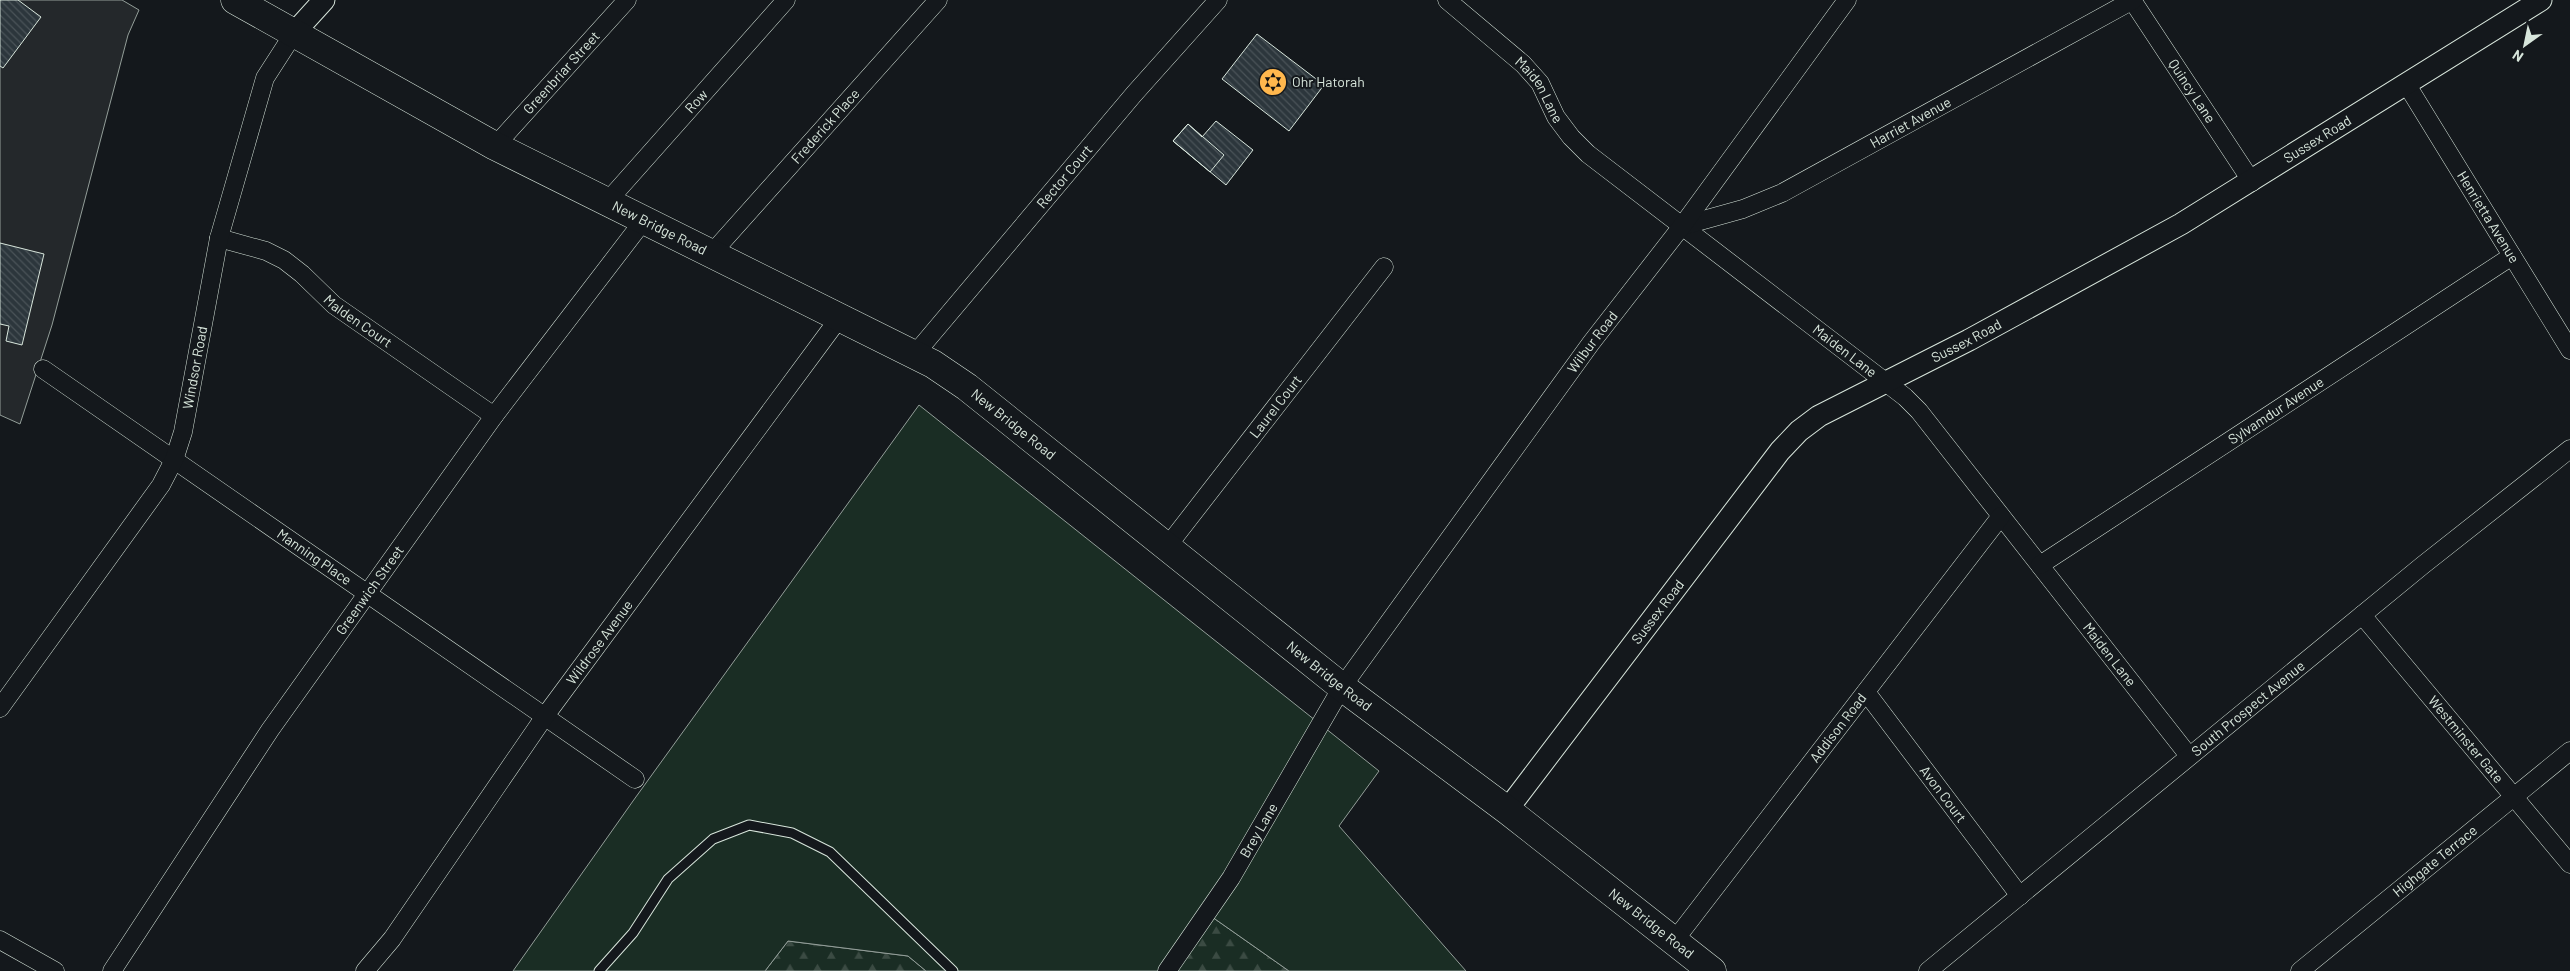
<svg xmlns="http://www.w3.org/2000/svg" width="2570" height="971" viewBox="0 0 2570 971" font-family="Barlow,sans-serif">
<defs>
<pattern id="forest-firs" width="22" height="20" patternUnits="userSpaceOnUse" patternTransform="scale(1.25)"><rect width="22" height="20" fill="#1a2d24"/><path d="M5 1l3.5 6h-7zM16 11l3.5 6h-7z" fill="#3b4b43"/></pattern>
<pattern id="building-back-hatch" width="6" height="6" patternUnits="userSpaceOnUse" patternTransform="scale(1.25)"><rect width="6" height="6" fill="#2c363c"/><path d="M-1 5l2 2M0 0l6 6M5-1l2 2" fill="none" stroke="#4a5358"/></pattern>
</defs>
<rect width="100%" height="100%" fill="#14181c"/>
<path fill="url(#forest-firs)" stroke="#939e99" d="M1205,912l84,59h-123z
M788,941l120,15 18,15h-161z"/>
<path fill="#1a2d24" stroke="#939e99" d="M919,405l460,366 -40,55 127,145h-177l-84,-59 -39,59h-240l-18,-15 -120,-15 -23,30h-252l120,-170z"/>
<path fill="#24282b" stroke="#939e99" d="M0,0h122l17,10 -11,25 -76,290 -32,99 -20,-9z"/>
<path fill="url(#building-back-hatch)" stroke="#d8e6dc" d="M0,0h18l23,17 -38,51 -3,-2z
M1257,34l67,51 -35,46 -67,-52z
M1216,121l37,29 -27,35 -53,-44 15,-17 14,13z
M1188,124l36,31 -14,17 -37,-31z
M0,243l44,11 -22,91 -16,-4 3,-15 -9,-2z"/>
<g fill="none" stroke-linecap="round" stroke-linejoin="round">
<defs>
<path id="service" d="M599,971l34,-38 35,-54 45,-40 36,-14 43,8 38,19 123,119"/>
<g id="minor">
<path id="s1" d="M1447,0l76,64 17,19 16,34 15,20 17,17 317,243 14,14 270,345"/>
<path id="s2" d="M2132,0l120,182"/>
<path id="s3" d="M2407,85l163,265"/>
<path id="s4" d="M495,146l132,-146"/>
<path id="s5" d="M606,203l180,-203"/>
<path id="s6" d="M1682,226l61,-17 39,-16 351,-193"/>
<path id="s7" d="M219,238l47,13 18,9 18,14 32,31 160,111"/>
<path id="s8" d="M712,253l226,-253"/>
<path id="s9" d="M915,354l219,-260 84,-94"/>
<path id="s10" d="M43,369l592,410"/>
<path id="s11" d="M1166,548l218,-281"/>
<path id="s12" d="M2040,565l472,-309"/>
<path id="s13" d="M2362,615l208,249"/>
<path id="s14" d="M1866,692l154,204"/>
<path id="s15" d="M0,708l161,-223 13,-25 9,-28 36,-194 46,-160 29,-45"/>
<path d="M0,940l55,31"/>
<path id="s16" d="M1674,941l327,-425"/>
<path id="s17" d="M112,971l158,-241 224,-314 150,-196"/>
<path id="s18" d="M365,971l27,-32 153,-223 295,-399"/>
<path id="s19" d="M1167,971l64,-93 111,-191 249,-344 91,-117 165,-226"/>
<path id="s20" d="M1928,971l495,-406 147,-116"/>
<path id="s21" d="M2300,971l270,-220"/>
</g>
<g id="tertiary">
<path d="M294,33l30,-33"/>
<path id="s22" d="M1507,810l273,-359 19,-20 20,-15 150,-76 212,-116 360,-224"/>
</g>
<g id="primary">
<path id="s23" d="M235,0l260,146 438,218 34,23 375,300 165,123 205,161"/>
</g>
</defs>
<use href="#service" stroke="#d8e6dc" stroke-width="11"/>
<use href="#minor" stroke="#d8e6dc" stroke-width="19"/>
<use href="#tertiary" stroke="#d8e6dc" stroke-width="23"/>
<use href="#primary" stroke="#d8e6dc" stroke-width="29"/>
<use href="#service" stroke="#14181c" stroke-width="9"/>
<use href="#minor" stroke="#14181c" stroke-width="18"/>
<use href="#tertiary" stroke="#14181c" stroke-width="21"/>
<use href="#primary" stroke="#14181c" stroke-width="28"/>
</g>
<defs>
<symbol id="synagogue-disc" viewBox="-11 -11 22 22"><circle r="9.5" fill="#ffb74d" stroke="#14181c"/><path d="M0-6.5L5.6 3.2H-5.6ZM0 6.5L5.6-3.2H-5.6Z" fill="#111"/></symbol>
</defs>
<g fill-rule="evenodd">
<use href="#synagogue-disc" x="1257" y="66" width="32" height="32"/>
</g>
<g text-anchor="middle" stroke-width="4" stroke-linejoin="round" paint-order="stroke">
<g font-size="14" fill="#d8e6dc" stroke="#14181c">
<text dy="5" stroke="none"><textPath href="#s4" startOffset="99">Greenbriar Street</textPath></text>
<text dy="5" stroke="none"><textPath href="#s1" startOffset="130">Maiden Lane</textPath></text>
<text dy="5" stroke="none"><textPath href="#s2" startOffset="109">Quincy Lane</textPath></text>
<text dy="5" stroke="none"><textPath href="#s5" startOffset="136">Row</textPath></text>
<text dy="5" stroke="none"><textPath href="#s6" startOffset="252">Harriet Avenue</textPath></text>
<text dy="5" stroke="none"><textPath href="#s8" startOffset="170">Frederick Place</textPath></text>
<text dy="5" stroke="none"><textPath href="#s22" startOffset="1074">Sussex Road</textPath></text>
<text dy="5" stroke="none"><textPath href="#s9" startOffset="232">Rector Court</textPath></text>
<text dy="5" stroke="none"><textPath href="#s3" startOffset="155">Henrietta Avenue</textPath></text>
<text dy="5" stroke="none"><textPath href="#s23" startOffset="482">New Bridge Road</textPath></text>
<text dy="5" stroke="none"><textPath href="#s7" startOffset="165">Malden Court</textPath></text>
<text dy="5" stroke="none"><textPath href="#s22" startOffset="669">Sussex Road</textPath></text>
<text dy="5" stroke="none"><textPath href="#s19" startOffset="760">Wilbur Road</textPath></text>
<text dy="5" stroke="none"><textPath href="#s1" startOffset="535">Maiden Lane</textPath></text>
<text dy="5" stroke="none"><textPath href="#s15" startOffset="398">Windsor Road</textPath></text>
<text dy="5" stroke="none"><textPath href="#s11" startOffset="179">Laurel Court</textPath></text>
<text dy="5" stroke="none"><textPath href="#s12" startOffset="282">Sylvamdur Avenue</textPath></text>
<text dy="5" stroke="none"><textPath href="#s23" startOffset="888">New Bridge Road</textPath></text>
<text dy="5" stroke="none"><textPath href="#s10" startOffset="330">Manning Place</textPath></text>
<text dy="5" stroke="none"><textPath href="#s17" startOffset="460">Greenwich Street</textPath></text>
<text dy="5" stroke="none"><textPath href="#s22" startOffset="249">Sussex Road</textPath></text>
<text dy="5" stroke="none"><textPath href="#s18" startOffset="404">Wildrose Avenue</textPath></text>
<text dy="5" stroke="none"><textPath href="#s1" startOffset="940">Maiden Lane</textPath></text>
<text dy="5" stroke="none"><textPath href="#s23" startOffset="1292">New Bridge Road</textPath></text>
<text dy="5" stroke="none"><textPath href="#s20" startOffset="414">South Prospect Avenue</textPath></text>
<text dy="5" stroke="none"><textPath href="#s16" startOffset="269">Addison Road</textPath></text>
<text dy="5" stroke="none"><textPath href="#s13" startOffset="162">Westminster Gate</textPath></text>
<text dy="5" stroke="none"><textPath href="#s14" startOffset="128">Avon Court</textPath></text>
<text dy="5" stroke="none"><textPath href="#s19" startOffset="168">Brey Lane</textPath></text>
<text dy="5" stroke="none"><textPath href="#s21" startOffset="174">Highgate Terrace</textPath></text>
<text dy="5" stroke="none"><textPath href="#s23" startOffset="1698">New Bridge Road</textPath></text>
</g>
<g font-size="14" fill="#d8e6dc" stroke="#14181c" text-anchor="start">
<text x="1292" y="87">Ohr Hatorah</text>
</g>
</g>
<g transform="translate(2525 45) rotate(213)" stroke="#14181c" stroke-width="4" paint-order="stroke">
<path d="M0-4L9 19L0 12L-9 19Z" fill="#d8e6dc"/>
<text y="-8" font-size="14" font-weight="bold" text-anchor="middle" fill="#d8e6dc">N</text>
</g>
</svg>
